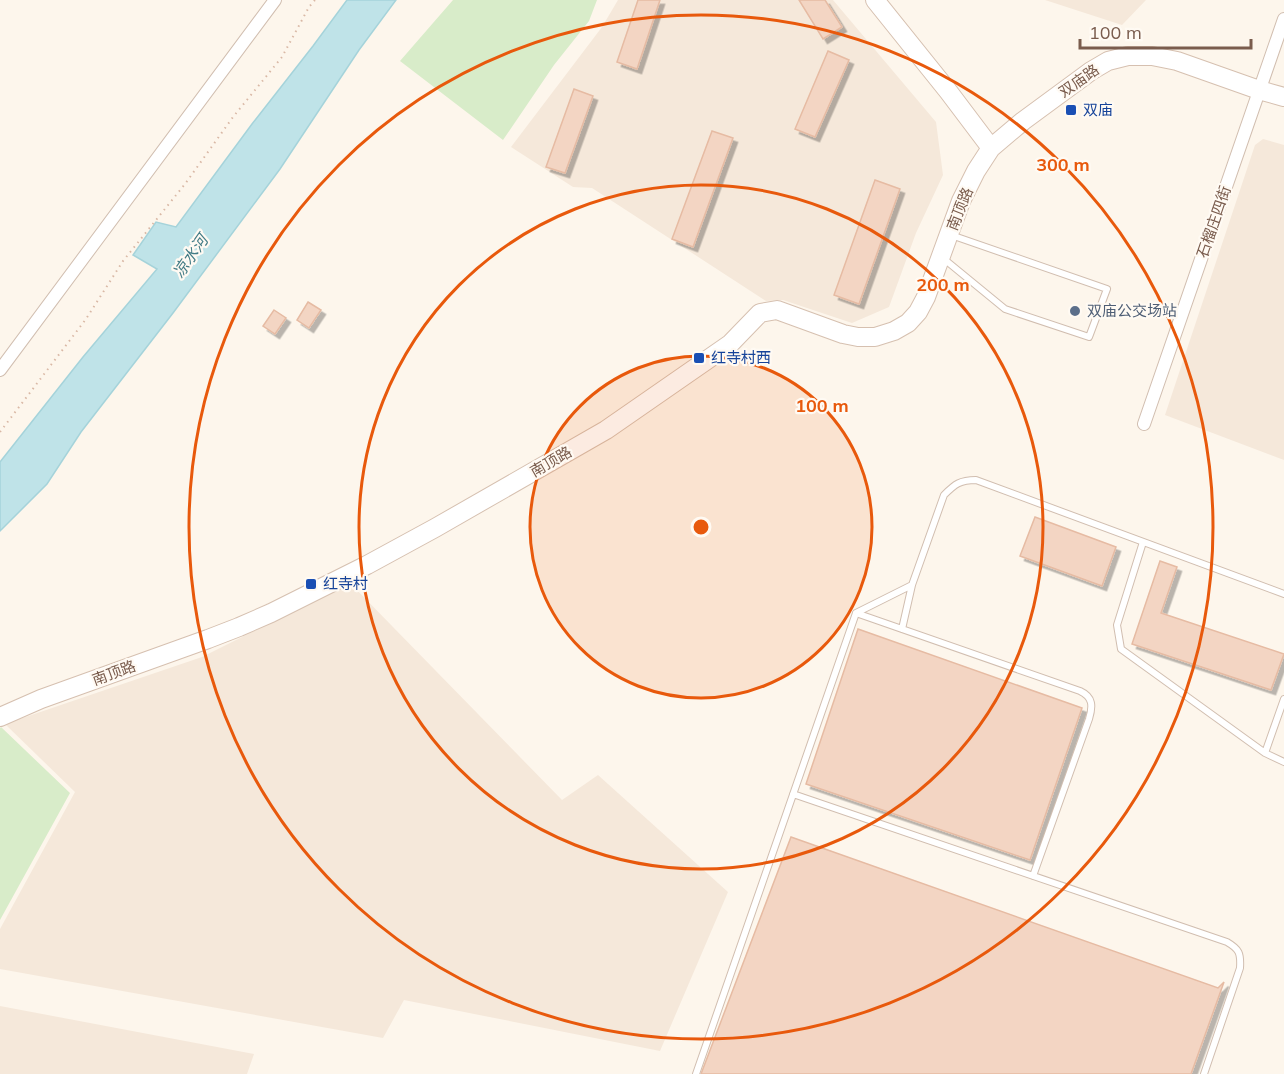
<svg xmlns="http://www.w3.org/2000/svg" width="1284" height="1074" viewBox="0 0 1284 1074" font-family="Mulish,'Noto Sans SC',sans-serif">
<defs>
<filter id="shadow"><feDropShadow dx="4.5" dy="4.5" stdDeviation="0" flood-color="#0004"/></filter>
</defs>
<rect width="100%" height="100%" fill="#fdf6ec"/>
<path fill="#f5e8da" d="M618,0h215l103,122 7,53 -27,58 -27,74 -37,16 -69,-23 -17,1 -174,-113 -19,-1 -62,-40 91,-120z
M1045,0h101l-24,25z
M1263,139l21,6v315l-119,-45 90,-270z
M350,583l212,217 36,-25 130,117 -68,159 -256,-51 -21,38 -383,-69v-40l75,-137 -70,-68 197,-67z
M0,1006l254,48 -7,20h-247z"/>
<path fill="#d8ecc9" d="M453,0h144l-8,21 -35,44 -51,75 -103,-79z
M1,727l69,66 -70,127v-192z"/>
<path fill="#bfe3e8" stroke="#a5d3da" stroke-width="1.5" d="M347,0h49l-37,50 -79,119 -107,144 -92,119 -34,52 -47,47v-69l83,-105 74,-88 -24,-14 23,-33 20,5 76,-103 61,-78z"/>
<path fill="#f3d5c3" stroke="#e6bba3" stroke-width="1.5" filter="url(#shadow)" d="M638,0h22l-23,69 -20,-7z
M799,0h26l17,27 -19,12z
M828,51l21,9 -34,77 -20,-8z
M574,89l19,7 -28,77 -19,-6z
M712,131l21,7 -40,109 -21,-8z
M875,180l25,9 -41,115 -25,-9z
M308,302l13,8 -12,18 -12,-8z
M274,310l12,8 -11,16 -12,-8z
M1035,517l81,30 -14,39 -82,-30z
M1160,561l17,6 -16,46 123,41 -13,36 -139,-46z
M858,629l224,79 -52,152 -224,-76z
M791,837l427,151 6,-6 -33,92h-490z"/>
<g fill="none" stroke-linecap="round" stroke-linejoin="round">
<defs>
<path id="lane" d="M944,259l61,50 84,28 18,-48 -156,-54
M1143,542l-26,83 4,24 144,104 19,9
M912,585l32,-90c11,-11 16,-15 32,-15l308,114
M856,613l56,-28 -10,44
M1265,753l19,-54
M793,794l434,148c12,7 14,11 13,26l-36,106
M696,1074l160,-461 224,78c13,6 13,15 9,28l-56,157"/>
<path id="street" d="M0,370l275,-370
M1144,424l140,-405"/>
<path id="secondary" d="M875,0l73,91 43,57
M0,717l41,-18 167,-60 31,-12 32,-14 96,-48 68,-37 171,-98 124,-86 30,-31 17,-3 66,24 15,3h17l19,-6 14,-8 10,-11 8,-15 35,-96 15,-30 15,-23 32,-27 68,-50 17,-10 20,-5h24l25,5 82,29 25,7"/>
</defs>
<use href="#lane" stroke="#d1beb0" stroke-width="8"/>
<use href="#street" stroke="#d1beb0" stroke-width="14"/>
<use href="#secondary" stroke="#d6c0b0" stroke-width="20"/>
<path stroke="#d9b8a5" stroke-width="2" stroke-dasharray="1.5 4.5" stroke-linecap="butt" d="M0,432l86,-113 37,-58 62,-77 48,-67 49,-60 27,-50 6,-7"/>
<use href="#lane" stroke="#fff" stroke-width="6"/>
<use href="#street" stroke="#fff" stroke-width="12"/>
<use href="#secondary" stroke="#fff" stroke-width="18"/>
</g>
<circle cx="701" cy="527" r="171" fill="#e8590c" fill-opacity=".12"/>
<g fill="none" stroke="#e8590c" stroke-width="3">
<circle cx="701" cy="527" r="171"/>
<circle cx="701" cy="527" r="342"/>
<circle cx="701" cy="527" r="512"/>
</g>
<g fill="#1a4fb4" stroke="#fffaf3" stroke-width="2">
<rect x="1065" y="104" width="12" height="12" rx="3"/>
<rect x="693" y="352" width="12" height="12" rx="3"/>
<rect x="305" y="578" width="12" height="12" rx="3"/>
</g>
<circle fill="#5c6f8a" stroke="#fffaf3" stroke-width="2" cx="1075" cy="311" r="6"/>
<g text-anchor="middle" stroke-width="4.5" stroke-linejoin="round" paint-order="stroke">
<g font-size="15" fill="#7a5c4d" stroke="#fffaf3">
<text transform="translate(1079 81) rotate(-35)" y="5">双庙路</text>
<text transform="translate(960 209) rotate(-68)" y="5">南顶路</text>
<text transform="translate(1214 222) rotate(-71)" y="5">石榴庄四街</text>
<text transform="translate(551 462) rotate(-30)" y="5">南顶路</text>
<text transform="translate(114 673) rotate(-20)" y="5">南顶路</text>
</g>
<g font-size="15" fill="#164399" stroke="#fffaf3" text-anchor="start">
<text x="1083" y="115">双庙</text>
<text x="711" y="363">红寺村西</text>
<text x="323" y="589">红寺村</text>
</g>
<g font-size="15" fill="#4e5e75" stroke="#fffaf3" text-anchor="start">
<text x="1087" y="316">双庙公交场站</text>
</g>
<g font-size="16" font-style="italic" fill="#437c86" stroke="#fffaf3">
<text transform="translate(190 256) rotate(-55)" y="6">凉水河</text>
</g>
</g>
<circle cx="701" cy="527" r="9" fill="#e8590c" stroke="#fffaf3" stroke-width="3"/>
<g font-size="18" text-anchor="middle" font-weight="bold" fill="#e8590c" stroke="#fffaf3" stroke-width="4.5" stroke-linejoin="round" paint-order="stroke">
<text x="1063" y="171">300 m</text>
<text x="943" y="291">200 m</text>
<text x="822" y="412">100 m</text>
</g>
<path d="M1080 39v9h171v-9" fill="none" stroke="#7a5c4d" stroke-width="3"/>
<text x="1089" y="39" font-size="18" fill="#7a5c4d" stroke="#fffaf3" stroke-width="4.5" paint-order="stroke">100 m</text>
</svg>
